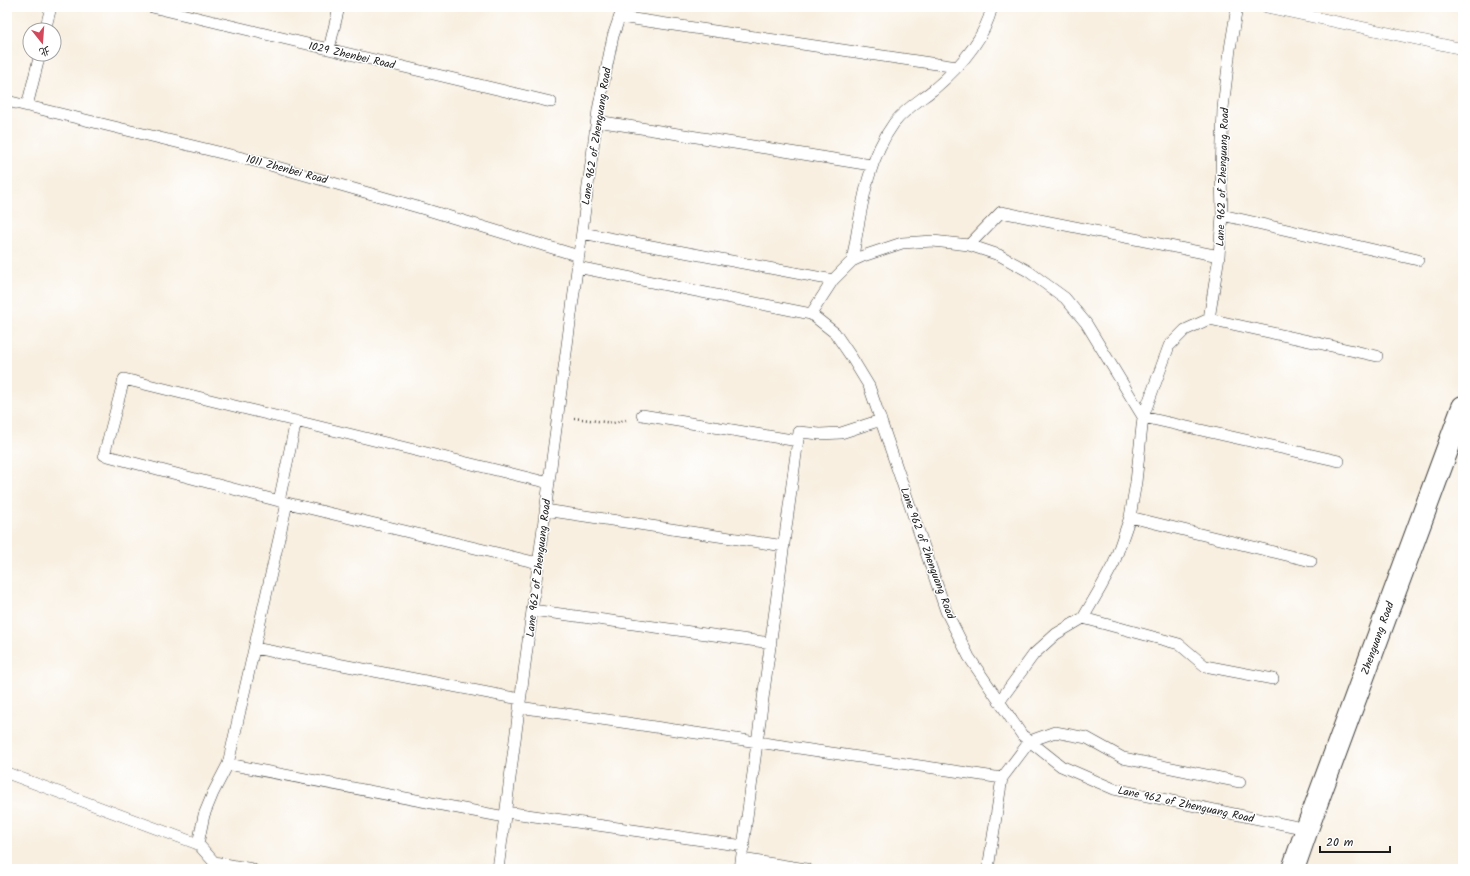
<svg xmlns="http://www.w3.org/2000/svg" width="1470" height="876" viewBox="0 0 1470 876" font-family="Kalam,'LXGW WenKai TC',sans-serif">
<rect width="100%" height="100%" fill="#fff"/>
<filter id="ink" filterUnits="userSpaceOnUse"><feTurbulence type="fractalNoise" baseFrequency=".025" numOctaves="2"/><feDisplacementMap in="SourceGraphic" scale="8" xChannelSelector="R" yChannelSelector="G"/><feConvolveMatrix kernelMatrix="1 2 1 2 8 2 1 2 1" color-interpolation-filters="sRGB"/></filter>
<filter id="wash" filterUnits="userSpaceOnUse"><feTurbulence type="fractalNoise" baseFrequency=".012" numOctaves="4" result="noise"/><feDisplacementMap in="SourceGraphic" scale="16" xChannelSelector="R" yChannelSelector="G"/><feGaussianBlur stdDeviation="0.9" result="paint"/><feColorMatrix in="noise" values="0 0 0 0 0 0 0 0 0 0 0 0 0 0 0 0 0 1.4 0 .05"/><feComposite in="paint" operator="in"/></filter>
<g filter="url(#wash)">
<rect width="100%" height="100%" fill="#f8efe0"/>
</g>
<g filter="url(#ink)">
<g fill="none" stroke-linecap="round" stroke-linejoin="round">
<defs>
<path id="lane" d="M152,7l399,95
M1267,7l196,42
M620,17l337,50
M45,30l6,-23
M329,49l10,-42
M7,101l256,62 158,45 158,48
M27,106l13,-52
M597,121l274,44
M1222,215l196,45
M582,233l251,47
M969,245l32,-33 218,44
M852,261c9,-47 13,-98 42,-138 11,-14 26,-23 39,-33 26,-22 51,-49 59,-83
M577,267l234,47 24,19 17,25 17,28 77,225 23,46 53,78 39,31 53,23 193,40
M811,314l22,-34 19,-19 11,-5 39,-13 31,-2 36,4 30,10 29,16 37,27 21,25 57,94 196,44
M1209,319l168,37
M642,415l156,26
M279,501l17,-80
M545,510l239,36
M1130,517l181,44
M538,563l-259,-62 -175,-46 20,-76 425,104
M532,610l239,33
M1083,618l96,26 26,22 68,13
M254,648l266,51
M999,702l35,-48 22,-20 27,-16 18,-31 13,-24 16,-46 6,-35 7,-65 26,-71 16,-16 24,-11 10,-63 3,-41 -1,-42 2,-65 7,-59 7,-42
M519,707l483,71
M228,764l277,53
M7,773l191,71 16,18 38,7
M506,812l238,34
M198,844l6,-29 9,-22 15,-29 59,-261
M742,859l64,10
M498,869l100,-759 15,-74 10,-29
M740,869l59,-437 21,2 21,-1 40,-13
M988,869l14,-91 28,-37 25,-9 32,6 36,20 117,24"/>
<path id="secondary" d="M1293,869l14,-40 156,-422"/>
</defs>
<use href="#lane" stroke="#3d3c39" stroke-width="12"/>
<use href="#secondary" stroke="#3d3c39" stroke-width="24"/>
<path stroke="#3d3c39" stroke-width="2.5" stroke-dasharray="1 3" stroke-linecap="butt" d="M574,418l39,5 13,-3"/>
<use href="#lane" stroke="#fff" stroke-width="11"/>
<use href="#secondary" stroke="#fff" stroke-width="22"/>
</g>
</g>
<g text-anchor="middle" stroke-width="3" stroke-linejoin="round" paint-order="stroke">
<g font-size="11" fill="#1c1c1c" stroke="#fff">
<text transform="translate(352 55) rotate(13)" y="4">1029 Zhenbei Road</text>
<text transform="translate(596 136) rotate(-81)" y="4">Lane 962 of Zhenguang Road</text>
<text transform="translate(287 169) rotate(15)" y="4">1011 Zhenbei Road</text>
<text transform="translate(1222 177) rotate(-88)" y="4">Lane 962 of Zhenguang Road</text>
<text transform="translate(928 553) rotate(70)" y="4">Lane 962 of Zhenguang Road</text>
<text transform="translate(538 568) rotate(-83)" y="4">Lane 962 of Zhenguang Road</text>
<text transform="translate(1377 638) rotate(-70)" y="4">Zhenguang Road</text>
<text transform="translate(1186 804) rotate(12)" y="4">Lane 962 of Zhenguang Road</text>
</g>
</g>
<rect width="1470" height="876" fill="none" stroke="#fff" stroke-width="24"/>
<g transform="translate(42 42) rotate(163)"><circle r="19" fill="#ffffff" stroke="#a4a4a4"/>
<path d="M0-3L7 15L0 10L-7 15Z" fill="#d1495b"/>
<text y="-6" font-size="11" font-weight="bold" text-anchor="middle" fill="#1c1c1c">北</text>
</g>
<path d="M1320 846v6h70v-6" fill="none" stroke="#1c1c1c" stroke-width="2"/>
<text x="1326" y="846" font-size="12" fill="#1c1c1c" stroke="#ffffff" stroke-width="3" paint-order="stroke">20 m</text>
</svg>
